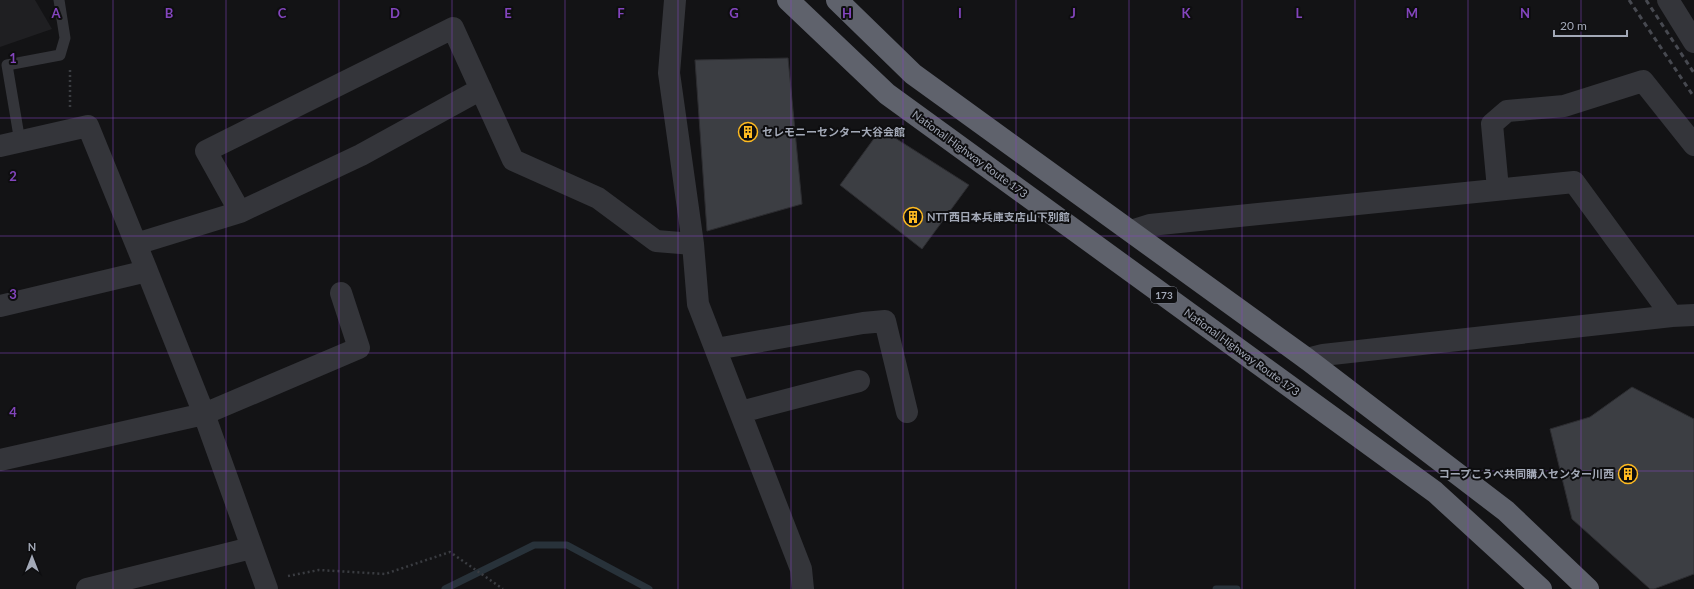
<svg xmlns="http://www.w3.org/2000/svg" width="1694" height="589" viewBox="0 0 1694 589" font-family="Lato,'Noto Sans JP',sans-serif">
<rect width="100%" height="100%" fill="#131315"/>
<path fill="#1f1f22" d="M0,0h35l17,29 -52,18z"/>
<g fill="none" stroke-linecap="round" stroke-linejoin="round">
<path stroke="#28323a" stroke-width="7" d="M445,589l89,-44h33l82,44
M1216,589h21"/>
</g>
<path fill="#3c3e43" stroke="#2d2d31" d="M788,58l14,146 -95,27 -12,-171z
M881,129l88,56 -47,64 -82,-64z
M1632,387l62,32v155l-40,15h-4l-78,-70 -22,-90 40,-12z"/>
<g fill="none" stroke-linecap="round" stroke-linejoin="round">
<path stroke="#3a3c41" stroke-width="2.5" stroke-dasharray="2 3" stroke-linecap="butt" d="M70,70v37
M288,576l31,-6 66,4 65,-22 53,37"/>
<path stroke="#34353a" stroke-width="11" d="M20,142l-13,-77 53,-10 5,-17 -6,-38"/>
<path stroke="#34353a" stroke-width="22" d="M675,0l-6,73 24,171 5,60 103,265 2,20
M1668,0l26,42
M0,146l88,-20 59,145 -147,35
M1498,189l-6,-65 15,-13 57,-5 79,-25 51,64
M240,212l-34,-61 247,-123 60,132 85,38 58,43 37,3
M1131,231l19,-6 424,-43 98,134 -349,39 -16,4
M136,244l104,-32 121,-57 120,-66
M147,271l57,143 63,175
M1672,316l22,-1
M716,349l147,-26 22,-2 22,91
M741,412l118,-31
M0,460l204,-46 155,-66 -18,-55
M87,589l164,-41"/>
<path stroke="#5f626c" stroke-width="22" d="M788,0l99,94 548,398 106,97
M837,0l76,74 394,285 199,152 82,78"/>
<path stroke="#474950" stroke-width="3" stroke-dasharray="5 4" stroke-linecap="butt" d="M1629,0l65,97
M1646,0l48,73"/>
</g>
<path fill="none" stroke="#8345bd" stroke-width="1" stroke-opacity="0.55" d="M113,0v589M226,0v589M339,0v589M452,0v589M565,0v589M678,0v589M791,0v589M903,0v589M1016,0v589M1129,0v589M1242,0v589M1355,0v589M1468,0v589M1581,0v589M0,118h1694M0,236h1694M0,353h1694M0,471h1694"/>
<defs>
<symbol id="building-ring" viewBox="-11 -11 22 22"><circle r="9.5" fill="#0e0e10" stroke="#ffbb21" stroke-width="1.5"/><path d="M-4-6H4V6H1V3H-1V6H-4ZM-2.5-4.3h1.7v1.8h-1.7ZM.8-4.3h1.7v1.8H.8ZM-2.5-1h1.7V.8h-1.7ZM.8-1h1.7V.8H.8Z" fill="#ffbb21"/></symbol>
</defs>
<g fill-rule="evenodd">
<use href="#building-ring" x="737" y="121" width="22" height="22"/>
<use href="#building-ring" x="902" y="206" width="22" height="22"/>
<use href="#building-ring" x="1617" y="463" width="22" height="22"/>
</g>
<g text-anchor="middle" stroke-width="4" stroke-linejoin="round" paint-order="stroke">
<rect fill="#0e0e10" stroke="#767a85" stroke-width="1" x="1151" y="287" width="26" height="16" rx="3"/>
<g font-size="10" font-weight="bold" fill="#a3a9b7">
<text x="1164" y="299">173</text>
</g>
<g font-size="11" font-weight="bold" fill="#a3a9b7" stroke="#0e0e10" text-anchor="start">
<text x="762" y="136">セレモニーセンター大谷会館</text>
<text x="927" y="221">NTT西日本兵庫支店山下別館</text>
<text x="1614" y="478" text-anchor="end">コープこうべ共同購入センター川西</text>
</g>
<g font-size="11" fill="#a3a9b7" stroke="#0e0e10">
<text transform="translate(970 154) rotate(36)" y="4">National Highway Route 173</text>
<text transform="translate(1242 352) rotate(36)" y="4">National Highway Route 173</text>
</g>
</g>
<g font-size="13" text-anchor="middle" font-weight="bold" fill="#8345bd" stroke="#0e0e10" stroke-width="4" stroke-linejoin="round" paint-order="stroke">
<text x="56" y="18">A</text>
<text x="169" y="18">B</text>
<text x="282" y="18">C</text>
<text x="395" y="18">D</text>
<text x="508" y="18">E</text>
<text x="621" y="18">F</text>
<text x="734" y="18">G</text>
<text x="847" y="18">H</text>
<text x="960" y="18">I</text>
<text x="1073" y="18">J</text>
<text x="1186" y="18">K</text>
<text x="1299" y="18">L</text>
<text x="1412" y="18">M</text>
<text x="1525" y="18">N</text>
<text x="13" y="63">1</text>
<text x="13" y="181">2</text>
<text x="13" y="299">3</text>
<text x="13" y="417">4</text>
</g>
<g transform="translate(32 557)" stroke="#0e0e10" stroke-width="3" paint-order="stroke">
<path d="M0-3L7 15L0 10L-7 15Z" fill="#a3a9b7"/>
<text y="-6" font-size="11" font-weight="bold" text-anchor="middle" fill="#a3a9b7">N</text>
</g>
<path d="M1554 30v6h73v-6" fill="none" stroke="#a3a9b7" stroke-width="2"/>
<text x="1560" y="30" font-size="12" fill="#a3a9b7" stroke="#0e0e10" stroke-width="3" paint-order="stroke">20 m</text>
</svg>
